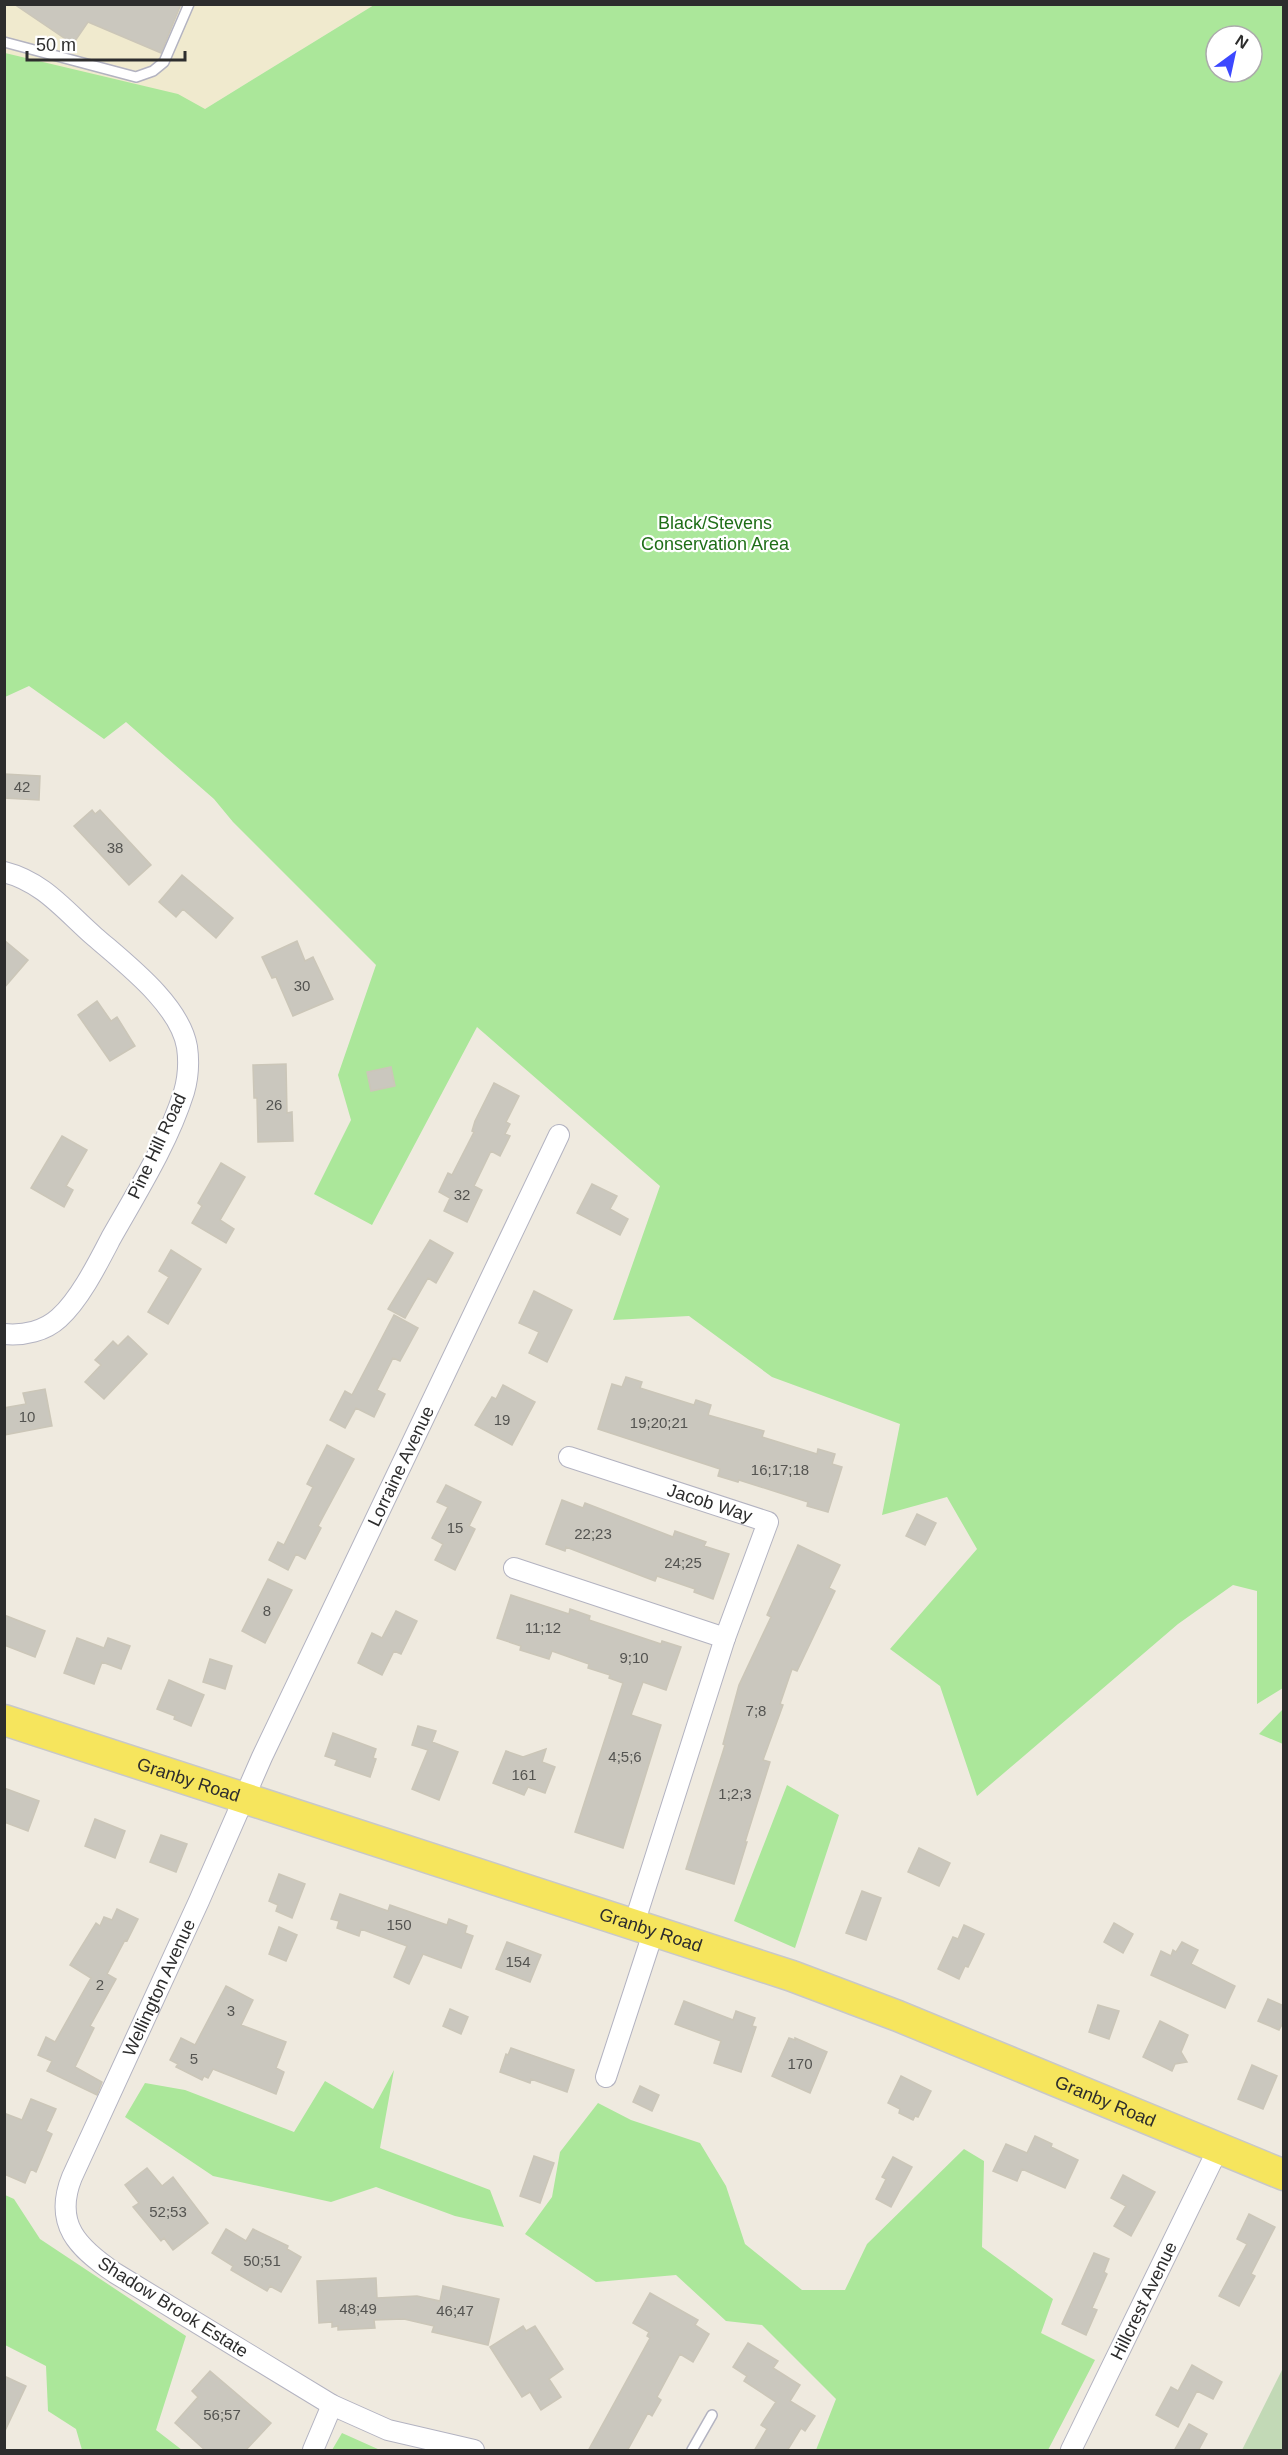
<svg xmlns="http://www.w3.org/2000/svg" width="1288" height="2455" viewBox="0 0 1288 2455" font-family="Helvetica,sans-serif">
<rect width="100%" height="100%" fill="#efeadf"/>
<path fill="#f0eace" d="M4,5h370l-187,115 -182,-31z"/>
<path fill="#abe79a" fill-rule="evenodd" d="M374,5h909v1683l-26,16v-113l-24,-6 -55,39 -201,172 -37,-110 -50,-37 87,-100 -30,-52 -65,18 18,-91 -128,-47 -83,-61 -76,4 47,-134 -183,-159 -105,198 -58,-31 37,-74 -13,-45 38,-110 -143,-143 -19,-23 -88,-77 -22,17 -75,-53 -24,11v-644l173,41 27,15zM1216,36h36v36h-36z
M1283,1709v35l-24,-10z
M787,1785l52,30 -44,133 -61,-27z
M394,2070l-14,78 110,42 14,37 -49,-11 -79,-29 -45,15 -118,-26 -88,-59 20,-34 40,7 109,42 31,-51 48,28z
M598,2103l33,17 69,23 26,43 19,58 57,46h43l22,-46 97,-95 20,12 -2,86 71,52 -12,34 54,27 -47,90h-232l20,-51 -74,-74 -36,-4 -50,-46 -80,7 -71,-48 27,-37 8,-45z
M5,2195l9,4 26,40 146,97 -30,94 26,20h-100l-6,-21 -28,-18 -2,-45 -41,-21z
M342,2433l38,17h-48z"/>
<path fill="#c2d9b6" d="M1283,2368v82h-41z"/>
<path fill="#cac7be" stroke="#cbc6b8" stroke-width="1.5" d="M14,4h167l-20,49 -73,-31 -15,22z
M4,774l36,2 -1,24 -35,-2z
M92,810l3,4 5,-4 51,55 -22,20 -55,-59z
M182,875l51,43 -17,20 -33,-29 -7,8 -17,-15z
M4,940l24,20 -24,28z
M297,941l8,20 8,-4 20,42 -40,17 -17,-39 -4,1 -10,-21z
M97,1001l14,20 6,-4 18,29 -25,15 -32,-46z
M286,1064l1,49 5,-1 1,29 -35,1 -1,-44h-3l-1,-33z
M391,1067l4,19 -24,5 -4,-19z
M494,1083l25,13 -13,26 4,2 -5,10 5,2 -10,20 -9,-5 -17,35 8,4 -15,32 -23,-11 6,-13 -11,-6 9,-19 4,2 22,-43 -2,-1 3,-10z
M62,1136l25,14 -21,36 7,4 -9,17 -33,-19z
M221,1163l24,14 -25,43 14,9 -8,14 -34,-20 10,-17 -4,-3z
M592,1184l25,12 -7,13 18,10 -8,16 -43,-22z
M430,1240l23,13 -17,30 -8,-5 -23,40 -17,-9z
M171,1250l30,19 -33,55 -20,-12 21,-35 -10,-6z
M534,1291l38,19 -25,52 -18,-9 10,-21 -20,-9z
M394,1315l24,13 -18,33 -7,-3 -16,32 8,4 -11,23 -18,-9 -11,20 -15,-8 15,-29 7,4z
M128,1336l19,18 -43,45 -19,-17 16,-17 -6,-5 18,-19 5,5z
M626,1377l16,5 -2,6 54,17 2,-5 15,5 -3,10 56,16 -2,6 55,17 1,-5 17,5 -3,10 10,3 -14,45 -21,-6 1,-4 -69,-22 -1,2 -20,-6 2,-7 -122,-40 14,-45 10,3z
M503,1385l32,17 -23,43 -37,-20 17,-28 4,2z
M45,1389l7,37 -48,9v-27l22,-4 -3,-11z
M327,1445l27,14 -36,67 3,2 -16,31 -9,-5 -8,16 -19,-10 9,-18 6,3 29,-58 -6,-3z
M446,1485l35,17 -12,24 6,3 -20,41 -20,-10 8,-16 -11,-6 16,-31 -11,-5z
M562,1500l21,8 2,-5 88,34 2,-6 31,11 -2,4 25,8 -16,45 -19,-7 1,-3 -38,-13 -2,5 -89,-34 -1,4 -19,-7z
M917,1514l19,9 -11,22 -19,-9z
M798,1545l42,20 -11,23 6,3 -38,80 -5,-2 -12,35 3,1 -20,55 7,2 -25,80h2l-13,42 -48,-15 39,-124 -2,-1 16,-59 32,-68 -4,-2z
M268,1579l24,11 -27,53 -23,-12z
M511,1595l58,19 1,-5 20,7 -1,4 72,24 1,-3 19,6 -15,43 -23,-8 -12,33 30,10 -38,123 -48,-16 48,-149 -14,-5 1,-3 -22,-7 1,-4 -37,-13 -3,8 -29,-9 1,-4 -24,-8z
M396,1611l21,10 -16,33 -7,-3 -12,24 -24,-12 14,-30 10,5z
M4,1615l41,16 -10,26 -31,-12z
M77,1638l27,10 4,-10 22,8 -9,23 -19,-7 -8,22 -30,-11z
M210,1659l22,7 -7,23 -22,-7z
M169,1680l35,15 -13,31 -17,-7 1,-3 -18,-7z
M418,1726l18,5 -4,11 26,10 -19,48 -27,-11 16,-39 -16,-5z
M333,1733l43,16 -3,9 3,1 -6,18 -35,-12 2,-5 -12,-4z
M546,1749l-4,13 13,5 -10,26 -17,-6 -4,8 -31,-12 13,-32 17,6z
M4,1788l35,13 -11,30 -24,-9z
M95,1819l30,12 -10,27 -30,-12z
M161,1835l26,9 -11,28 -26,-10z
M919,1848l31,15 -11,23 -31,-14z
M279,1874l26,10 -13,34 -16,-7 2,-6 -9,-4z
M862,1891l19,7 -15,42 -20,-7z
M340,1894l48,17 2,-6 57,20 2,-6 18,7 -2,7 8,3 -12,32 -38,-14 -14,30 -15,-7 13,-31 -46,-17 -2,7 -22,-8 2,-7 -8,-2z
M117,1909l21,10 -11,22 -2,-1 -18,34 9,5 -26,47 4,2 -19,39 27,15 -5,13 -50,-24 5,-10 -14,-6 8,-18 9,5 36,-64 -21,-13 26,-42 4,3 4,-9 8,3z
M1114,1923l19,11 -10,19 -19,-11z
M964,1925l20,9 -16,33 -3,-1 -6,13 -21,-10 15,-32 5,2z
M279,1927l18,8 -11,26 -17,-7z
M507,1942l34,13 -11,27 -34,-13z
M1182,1942l16,8 -7,14 44,22 -10,22 -74,-33 10,-24 10,5 2,-6 3,2z
M226,1986l27,14 -12,25 45,17 -10,26 8,4 -8,22 -63,-25 -5,9 -4,-2 -2,4 -26,-13 2,-3 -8,-4 11,-22 14,7z
M1268,1999l16,7v15l-5,9 -21,-9z
M684,2001l49,19 3,-9 19,7 -3,8 4,1 -15,45 -27,-9 7,-22 -46,-17z
M1098,2005l21,6 -10,28 -20,-7z
M450,2009l18,8 -7,17 -18,-8z
M1160,2021l28,14 -7,17 6,10 -12,2 -3,7 -29,-14z
M789,2038l6,2v-2l32,14 -17,41 -38,-17z
M511,2048l63,22 -7,22 -36,-13 -1,4 -30,-11 6,-18 2,1z
M1252,2065l25,11 -14,33 -25,-10z
M901,2076l30,15 -13,26 -3,-1 -2,4 -14,-7 1,-4 -12,-6z
M640,2086l19,9 -7,16 -19,-9z
M31,2099l25,10 -10,22 6,3 -16,38 -5,-3 -6,14 -21,-9v-61l18,7z
M1035,2136l17,8 -1,3 27,13 -13,28 -43,-19 -5,12 -24,-10 13,-27 21,9z
M534,2156l20,7 -14,40 -20,-7z
M893,2157l19,10 -21,40 -15,-8 10,-20 -4,-2z
M147,2168l15,18 11,-9 35,46 -35,27 -9,-12 -3,3 -28,-34 6,-4 -14,-18z
M1123,2175l32,17 -24,44 -17,-10 12,-20 -15,-8z
M1249,2214l26,13 -24,47 4,2 -16,30 -20,-10 28,-52 -10,-5z
M226,2229l20,12 7,-12 35,17 -1,3 14,8 -20,35 -11,-6 -3,5 -36,-21 2,-4 -21,-13z
M1094,2253l15,6 -5,13 3,2 -15,34 5,2 -11,25 -24,-11z
M376,2278l1,20 40,-2 23,5 3,-15 56,13 -11,46 -56,-13 2,-6 -30,-7 -30,1 1,8 -37,2v-4l-6,1v-5l-13,1 -2,-42z
M650,2293l48,27 -3,5 14,9 -16,28 -13,-8 -23,43 4,3 -9,16 -4,-3 -21,38h-39l62,-113 -3,-2 2,-4 -16,-9z
M523,2326l3,5 9,-5 28,43 -14,10 12,18 -20,13 -11,-18 -8,5 -32,-50z
M748,2343l30,18 -5,7 27,17 -10,16 25,15 -10,15 -4,-3 -14,23h-33l13,-22 -6,-4 15,-23 -32,-21 3,-5 -14,-9z
M1192,2365l30,17 -9,17 -16,-8 -19,36 -22,-12 15,-28 7,4z
M210,2371l61,52 -26,28h-39l-31,-28 23,-26 -6,-6z
M4,2376l22,10 -22,47z
M1189,2424l18,10 -9,17h-24z"/>
<g fill="none" stroke-linecap="round" stroke-linejoin="round">
<defs>
<path id="service" d="M4,42l132,35 17,-6 11,-9 25,-58
M692,2450l20,-35"/>
<g id="minor">
<path d="M4,872c40,10 62,40 91,65 31,27 85,68 92,110 2,14 1,31 -3,45 -16,51 -47,100 -73,146 -13,25 -31,61 -52,80 -14,13 -35,18 -55,16"/>
<path id="s1" d="M569,1457l199,65 -43,116 -91,286"/>
<path d="M514,1568l211,70"/>
<path d="M606,2077l48,-147"/>
<path d="M313,2450l19,-45"/>
<path id="s2" d="M474,2450l-86,-20 -56,-25 -217,-132c-37,-25 -62,-49 -43,-96l127,-276 63,-144 297,-622"/>
<path id="s3" d="M1071,2450l147,-301"/>
</g>
<g id="primary">
<path id="s4" d="M4,1720l788,256 106,40 386,159"/>
</g>
</defs>
<use href="#service" stroke="#b3b3c1" stroke-width="12"/>
<use href="#minor" stroke="#b3b3c1" stroke-width="22"/>
<use href="#primary" stroke="#c8c8c8" stroke-width="33"/>
<use href="#service" stroke="#fff" stroke-width="9"/>
<use href="#minor" stroke="#fff" stroke-width="20"/>
<use href="#primary" stroke="#f6e55d" stroke-width="30"/>
</g>
<g text-anchor="middle" stroke-width="4.5" stroke-linejoin="round" paint-order="stroke">
<g font-size="15" fill="#545451">
<text x="22" y="792">42</text>
<text x="115" y="853">38</text>
<text x="302" y="991">30</text>
<text x="274" y="1110">26</text>
<text x="462" y="1200">32</text>
<text x="27" y="1422">10</text>
<text x="502" y="1425">19</text>
<text x="659" y="1428">19;20;21</text>
<text x="780" y="1475">16;17;18</text>
<text x="455" y="1533">15</text>
<text x="593" y="1539">22;23</text>
<text x="683" y="1568">24;25</text>
<text x="267" y="1616">8</text>
<text x="543" y="1633">11;12</text>
<text x="634" y="1663">9;10</text>
<text x="756" y="1716">7;8</text>
<text x="625" y="1762">4;5;6</text>
<text x="524" y="1780">161</text>
<text x="735" y="1799">1;2;3</text>
<text x="399" y="1930">150</text>
<text x="518" y="1967">154</text>
<text x="100" y="1990">2</text>
<text x="231" y="2016">3</text>
<text x="194" y="2064">5</text>
<text x="800" y="2069">170</text>
<text x="168" y="2217">52;53</text>
<text x="262" y="2266">50;51</text>
<text x="358" y="2314">48;49</text>
<text x="455" y="2316">46;47</text>
<text x="222" y="2420">56;57</text>
</g>
<g font-size="18" fill="#1f6e18" stroke="#fff">
<text x="715" y="529">Black/Stevens<tspan x="715" dy="21">Conservation Area</tspan></text>
</g>
<g font-size="18" fill="#2d2d2d" stroke="#fff">
<text transform="translate(157 1146) rotate(-65)" y="6">Pine Hill Road</text>
<text dy="6" stroke="none"><textPath href="#s2" startOffset="1304">Lorraine Avenue</textPath></text>
<text dy="6" stroke="none"><textPath href="#s1" startOffset="148">Jacob Way</textPath></text>
<text dy="6" stroke="none"><textPath href="#s4" startOffset="194">Granby Road</textPath></text>
<text dy="6" stroke="none"><textPath href="#s4" startOffset="680">Granby Road</textPath></text>
<text dy="6" stroke="none"><textPath href="#s2" startOffset="729">Wellington Avenue</textPath></text>
<text dy="6" stroke="none"><textPath href="#s4" startOffset="1166">Granby Road</textPath></text>
<text dy="6" stroke="none"><textPath href="#s3" startOffset="166">Hillcrest Avenue</textPath></text>
<text transform="translate(173 2307) rotate(32)" y="6">Shadow Brook Estate</text>
</g>
</g>
<rect width="1288" height="2455" fill="none" stroke="#2d2d2d" stroke-width="12"/>
<g transform="translate(1234 54) rotate(33)"><circle r="28" fill="#ffffff" stroke="#ababab" stroke-width="1.5"/>
<path d="M0-4.5L10 22L0 15L-10 22Z" fill="#3c48ff"/>
<text y="-9" font-size="16" font-weight="bold" text-anchor="middle" fill="#2d2d2d">N</text>
</g>
<path d="M27 51v9h158v-9" fill="none" stroke="#2d2d2d" stroke-width="3"/>
<text x="36" y="51" font-size="18" fill="#2d2d2d" stroke="#ffffff" stroke-width="4.5" paint-order="stroke">50 m</text>
</svg>
